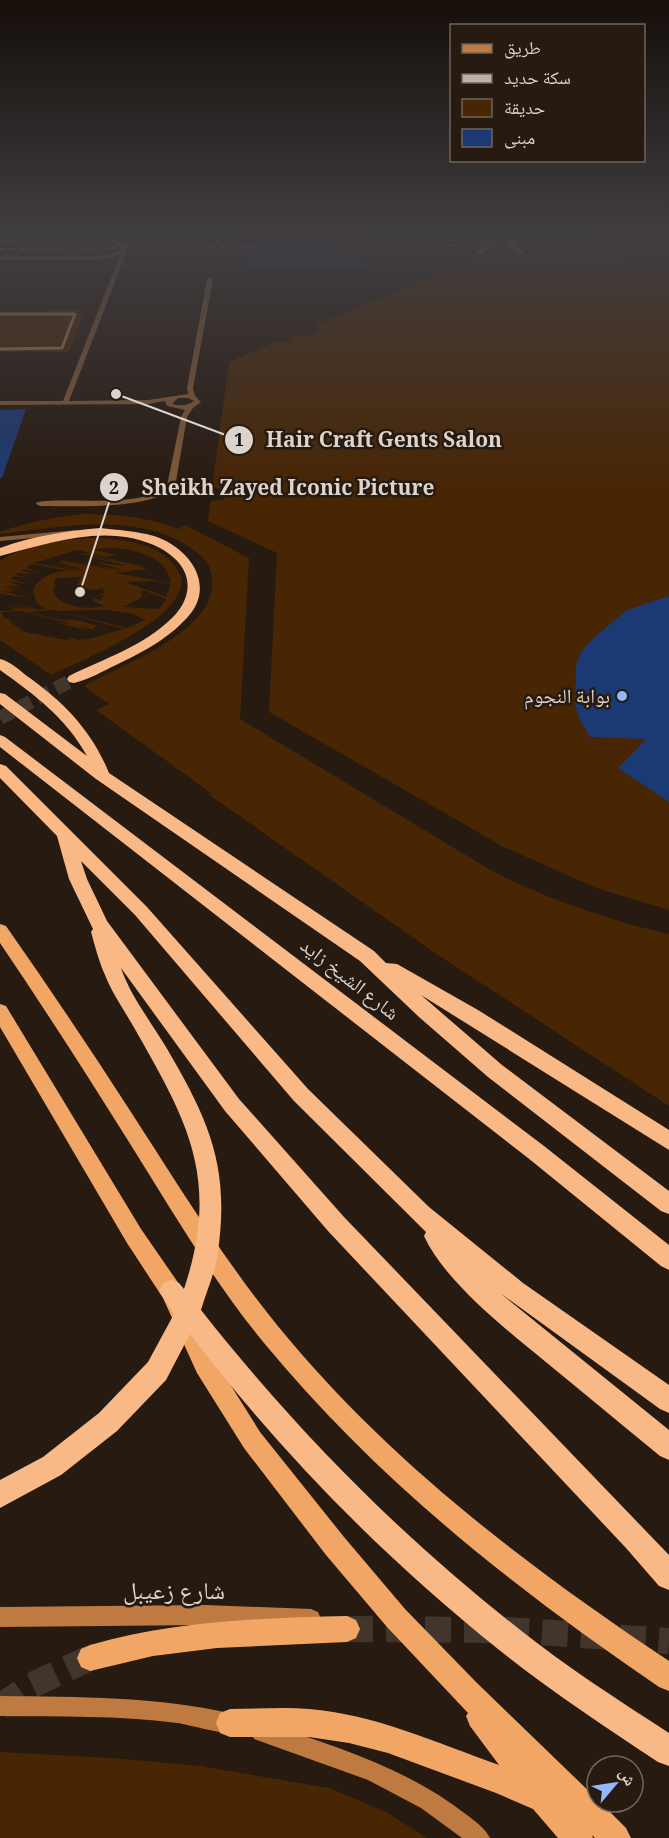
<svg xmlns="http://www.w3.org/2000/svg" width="669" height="1838" viewBox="0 0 669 1838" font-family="Georgia,'Noto Naskh Arabic',serif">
<rect width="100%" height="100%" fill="#271a10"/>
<path fill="#482503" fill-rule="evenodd" d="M546,258l62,1 61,6v645l-73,-22 -94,-42 -233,-134 8,-159 -69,-32 3,-20 13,-1 1,-11 -13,-1 17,-126 51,-22 8,2 5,-3 -10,-1c15,-5 24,3 37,-8l-4,-5 158,-66z
M85,310l-16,42h-69v-41z
M83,514c34,0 64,3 96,15l6,-4 64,33 -9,161 254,153c57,28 114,48 175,62v172l-231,-151 -230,-161 3,-1 -115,-83 13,-6 -25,-18c37,-20 83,-37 113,-68 12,-13 18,-29 14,-46 -3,-11 -11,-17 -20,-24 -54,-37 -130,-21 -191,-14v-2c27,-10 55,-15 83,-18z
M103,538c27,3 57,6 74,31 29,43 -98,92 -126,106l-51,-35v-29l17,-1 -10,-4 20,4 -21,-6 29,6 -28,-9 32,9 7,-1c-9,-4 -14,-11 -12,-22 9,-12 22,-16 35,-16l-37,-7 -6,4 19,5 -22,-4 -1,2 17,3 -20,-1 19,4 -20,-4 -2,2 18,4 -20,-3 -3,3 19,6 -22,-4 14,6 -17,-2 22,6 -23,-5 15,5 -16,-3 14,4 -16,-1 30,7 -31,-4v-33c30,-19 68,-23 103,-23zM112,548c23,2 54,7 59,35l-55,-10 31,-4 -5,-3 -59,-13 -2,1 46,9 -40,-6 38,8 2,1 -32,-4 31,9 -61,-12 54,12 -59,-11 1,3 42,8 -50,-9 32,8 -38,-6 35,7h-4l-44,-8 43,-13 30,7 10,-2 -26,-6zM82,577l-4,4v7l18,2 7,-2 1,5 -8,3 8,-1 -4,6 -9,-5 4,6 10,4c-17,4 -45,2 -52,-15l3,-6h-3l3,-7zM157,581l14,3 -5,13 -40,-15zM143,590l23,9 -7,10 -36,-2 18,-9zM52,610l72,19 -35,10 -11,1 -11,-3 4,3 -10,-1 -36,-7 -18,-12 15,3 -17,-5 -4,-6 20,-1 51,13 -14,-1 28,7h2l-8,-4 18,5 -5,-3 4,-2 18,4 -39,-10h-13l10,3 -45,-11zM107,610l27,4 11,6 -18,8 -71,-17z
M0,1752l113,6 87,8 129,22 59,25 39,25h-427z"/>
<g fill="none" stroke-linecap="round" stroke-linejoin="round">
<path stroke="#a87b51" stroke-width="3" d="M0,314h75l-13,34 -62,1"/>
</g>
<path fill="#1b3972" d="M321,252l42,9v6l-117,1v-15z
M26,409l-24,69h-2v-68z
M669,596v206l-51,-34 28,-29 -56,-2 -10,-17 -5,-16 1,-38 4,-12 12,-15 35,-29z"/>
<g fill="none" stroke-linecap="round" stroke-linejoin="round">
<path stroke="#42362c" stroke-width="26" stroke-dasharray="26 13" stroke-linecap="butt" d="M347,1629l161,1 161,11
M0,1707l30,-21 60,-28"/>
<path stroke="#42362c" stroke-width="14" stroke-dasharray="14 7" stroke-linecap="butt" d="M0,718l74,-39"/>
<path fill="#835936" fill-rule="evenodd" d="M90,237l28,4 10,7 -59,153 79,-1 40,-6 -1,-6 20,-109 3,-2 3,2 -20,109 2,8 6,6 -8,6 -6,9 -12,70c-23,23 -102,19 -135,19l-4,-2 1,-2c36,-5 102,7 130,-16l14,-69 4,-7 -18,-4 -2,-5 -17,3 -148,1v-4h63l57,-146 -19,5h-101v-4h101l20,-5 1,-3 -7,-5 -27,-3zM178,398h10l6,3c-8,5 -13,5 -22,3z
M76,530l4,2 -1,2 -79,7v-4z"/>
<path fill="#be7a40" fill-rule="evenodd" d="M241,237l-2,2 -239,3v-4z
M317,237h319l-116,3 -7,5 10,6 -2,3 -15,-9 7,-5h-28l6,6 -12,9 -3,-2 9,-7 -5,-5z
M205,1605l106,4 7,3 3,7 -3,7 -7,3 -106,-4 -205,2v-20z
M0,1696c79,1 156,0 233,18l7,3 3,7 -3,7c-14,6 -47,-6 -63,-8 -59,-8 -118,-6 -177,-7z
M261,1722c72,23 146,46 206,93 9,7 18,13 23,23h-28l-41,-30 -53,-28 -114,-41 -3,-7 3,-7z"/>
<path fill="#f2a666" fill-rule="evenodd" d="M0,924l6,2c42,60 83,121 123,183 48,74 93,148 148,216 109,134 249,241 392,336v30l-10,-4c-145,-99 -282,-207 -395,-344 -51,-62 -92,-132 -135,-201 -42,-67 -85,-134 -129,-199z
M0,1004l6,2 135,223 38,55 34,73 47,75 84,105 61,72 71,73 121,117v3h3l26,26 5,10h-36l-3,-3 1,3h-35l-25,-29 -37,-16 -108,-40 -39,-10 -40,-6h-79l-10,-4 -4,-10 4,-10 10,-4c26,0 53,-2 79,0 65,5 128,34 190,56l-29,-39 -4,-10 2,-3 -81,-86 -61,-72 -82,-107 -47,-75 -34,-75 -36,-55 -127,-216z
M347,1616l9,4 4,9 -4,9 -9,4 -130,6 -64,8 -63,15 -9,-4 -4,-9 4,-9 9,-4c84,-24 170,-27 257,-29z"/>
<path fill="#f9b986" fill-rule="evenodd" d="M100,528c18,2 36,3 54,8 32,10 61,45 37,77 -19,24 -48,39 -75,52 -13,6 -28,15 -42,18l-5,-1 -2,-3 2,-3c34,-17 75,-30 103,-58 12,-12 20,-28 13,-45 -4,-11 -16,-20 -25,-25 -52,-26 -108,-5 -160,8v-8c33,-12 65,-17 100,-20z
M0,659c10,2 19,11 27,17 37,26 65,55 82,97l265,178 12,12 11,1 81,46 191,120v20l-248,-155 81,70 167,126v23l-8,-3 -173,-134 -69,-60 -59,-56 -264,-182 -96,-75v-11l5,1 82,62c-21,-38 -52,-61 -87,-86z
M0,735l5,2 539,409 125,99v25l-8,-4 -133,-108 -528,-411z
M0,764l6,2 141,141 161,182 121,118 94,76 146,102v28l-9,-4 -160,-116 169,137v30l-9,-4c-38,-31 -75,-62 -113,-93 -39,-32 -102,-81 -123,-127l2,-4 -132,-131 -159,-186 -54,-54 6,18 20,42 132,178 105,118 325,338v35l-10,-4 -33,-38 -298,-317 -103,-120 -104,-143c9,27 30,54 45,79 44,75 65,122 51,211 -3,17 -11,35 -16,52 93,118 199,226 318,319 48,38 99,71 150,104v33l-11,-4c-54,-36 -109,-72 -160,-113 -115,-92 -219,-198 -308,-315l-24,46 -49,51 -56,44 -61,33v-28l43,-23 56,-44 49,-51 26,-48 -15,-23 4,-8 8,-3 8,3 5,6c36,-109 5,-165 -48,-258 -10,-18 -23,-36 -31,-56 -6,-13 -10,-29 -14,-43l2,-3 -24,-50 -12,-43 -57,-58z"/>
<path stroke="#bcb2ab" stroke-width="2" stroke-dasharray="5 5" stroke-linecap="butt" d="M0,249l669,-6"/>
</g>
<linearGradient id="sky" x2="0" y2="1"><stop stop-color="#150e09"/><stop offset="0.48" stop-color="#413e42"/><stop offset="1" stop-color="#413e42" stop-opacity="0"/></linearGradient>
<rect width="669" height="494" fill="url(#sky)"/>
<circle fill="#91b8fd" stroke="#271a10" stroke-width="2" cx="622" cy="696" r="6"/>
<g text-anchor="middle" stroke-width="5" stroke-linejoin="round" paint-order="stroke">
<g font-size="20" fill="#dcd3cc" stroke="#271a10" text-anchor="end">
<text x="610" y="703">بوابة النجوم</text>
</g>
<g font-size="20" fill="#dcd3cc" stroke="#271a10">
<text transform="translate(350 979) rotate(38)" y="7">شارع الشيخ زايد</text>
</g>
<g font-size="24" fill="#dcd3cc" stroke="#271a10">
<text x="174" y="1599">شارع زعيبل</text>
</g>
</g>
<path fill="none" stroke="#dcd3cc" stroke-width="2" d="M116 394L239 440M80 592L114 487"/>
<g fill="#dcd3cc" stroke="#271a10" stroke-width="2">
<circle cx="116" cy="394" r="6"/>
<circle cx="80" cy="592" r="6"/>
<circle cx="239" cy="440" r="15"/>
<circle cx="114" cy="487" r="15"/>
</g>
<g font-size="18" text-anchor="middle" font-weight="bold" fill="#111">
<text x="239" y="446">1</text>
<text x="114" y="494">2</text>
</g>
<g font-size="21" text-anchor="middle" font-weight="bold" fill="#dcd3cc" stroke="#271a10" stroke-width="5" stroke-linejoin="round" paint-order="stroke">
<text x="384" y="447">Hair Craft Gents Salon</text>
<text x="288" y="495">Sheikh Zayed Iconic Picture</text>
</g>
<rect x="450" y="24" width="195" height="138" fill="#271a10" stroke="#6f645b" stroke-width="1.5"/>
<rect x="462" y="44" width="30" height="9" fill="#be7a40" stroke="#6f645b" stroke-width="1.5"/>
<text x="504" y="54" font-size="18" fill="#dcd3cc">طريق</text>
<rect x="462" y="74" width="30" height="9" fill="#bcb2ab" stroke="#6f645b" stroke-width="1.5"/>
<text x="504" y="84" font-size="18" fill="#dcd3cc">سكة حديد</text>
<rect x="462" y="99" width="30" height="18" fill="#482503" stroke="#6f645b" stroke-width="1.5"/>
<text x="504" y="114" font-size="18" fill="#dcd3cc">حديقة</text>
<rect x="462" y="129" width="30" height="18" fill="#1b3972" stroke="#6f645b" stroke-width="1.5"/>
<text x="504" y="144" font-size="18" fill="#dcd3cc">مبنى</text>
<g transform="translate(615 1784) rotate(61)"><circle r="28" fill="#271a10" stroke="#6f645b" stroke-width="1.5"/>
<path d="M0-4.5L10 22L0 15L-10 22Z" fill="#91b8fd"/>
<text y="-9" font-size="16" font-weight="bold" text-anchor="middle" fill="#dcd3cc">ش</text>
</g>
</svg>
